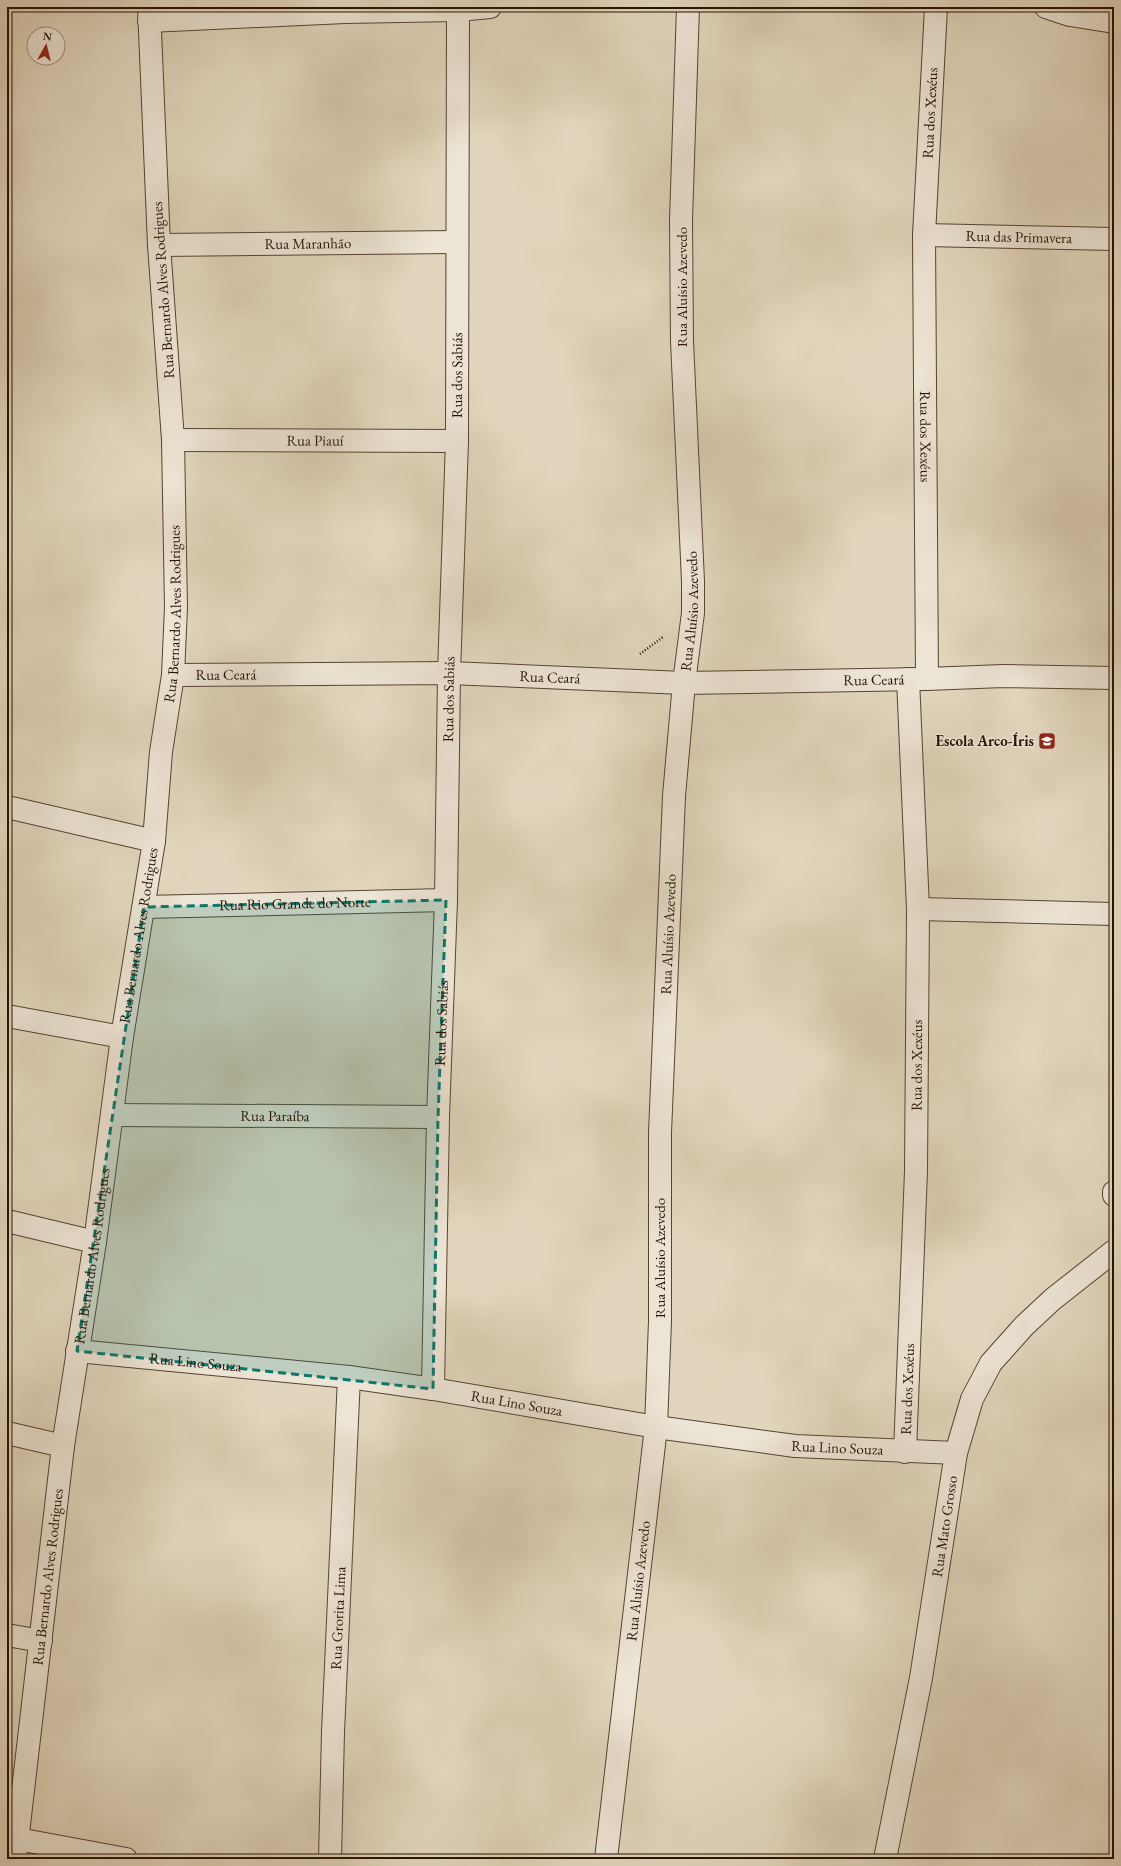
<svg xmlns="http://www.w3.org/2000/svg" width="1121" height="1866" viewBox="0 0 1121 1866" font-family="'EB Garamond',serif">
<rect width="100%" height="100%" fill="#e1d6bd"/>
<filter id="stains"><feTurbulence type="fractalNoise" baseFrequency=".005" numOctaves="4"/><feColorMatrix values="0 0 0 0 .2 0 0 0 0 .09 0 0 0 0 .02 0 0 0 .5 -.17"/></filter>
<radialGradient id="worn" r=".72"><stop offset=".6" stop-color="#630" stop-opacity="0"/><stop offset="1" stop-color="#630" stop-opacity=".3"/></radialGradient>
<g fill="none" stroke-linecap="round" stroke-linejoin="round">
<defs>
<g id="minor">
<path id="s1" d="M936,7l-12,228 3,444 76,-3 111,2"/>
<path d="M1046,7l24,8 44,7"/>
<path d="M149,21l196,-9 113,-2 32,-3"/>
<path id="s2" d="M924,235l190,4"/>
<path id="s3" d="M159,245l297,-3"/>
<path id="s4" d="M173,440l284,1"/>
<path id="s5" d="M173,675l276,-2 235,10 239,-4"/>
<path d="M7,807l147,34"/>
<path id="s6" d="M144,907l302,-7"/>
<path d="M918,909l196,5"/>
<path d="M7,1016l115,21"/>
<path id="s7" d="M112,1115l326,2"/>
<path d="M1114,1192v3"/>
<path d="M7,1221l88,21"/>
<path id="s8" d="M77,1351l272,26 84,12 223,38 139,19 161,7"/>
<path id="s9" d="M433,1389l5,-272 8,-217 3,-227 8,-232 1,-431"/>
<path d="M7,1433l56,13"/>
<path id="s10" d="M905,1452l11,-281 2,-262 -10,-230"/>
<path d="M7,1635l34,6"/>
<path d="M7,1837l119,22"/>
<path id="s11" d="M15,1859l48,-413 32,-204 27,-205 32,-196 7,-89 12,-77 3,-68 -3,-167 -14,-195 -10,-238"/>
<path id="s12" d="M330,1859l3,-127 16,-355"/>
<path id="s13" d="M606,1859l50,-432 4,-106v-188l14,-337 10,-113 9,-70v-32l-11,-240 -1,-121 7,-213"/>
<path id="s14" d="M885,1859l36,-181 35,-225 16,-54 19,-36 33,-37 29,-27 61,-48"/>
</g>
</defs>
<use href="#minor" stroke="#564332" stroke-width="24"/>
<path stroke="#281204" stroke-width="2.5" stroke-dasharray="1 2" stroke-linecap="butt" d="M640,654l23,-17"/>
<use href="#minor" stroke="#ece4d4" stroke-width="22"/>
</g>
<path fill="#0f766e" fill-opacity="0.2" stroke="#0f766e" stroke-width="3" stroke-dasharray="8 5" stroke-linejoin="round" d="M446,900l-8,217 -5,272 -356,-38 67,-444z"/>
<defs>
<symbol id="school-square" viewBox="-11 -11 22 22"><rect x="-9" y="-9" width="18" height="18" rx="4" fill="#8f2418" stroke="#ece4d4"/><path d="M0-5L7-2L0 1L-7-2ZM-4 1L0 2.5L4 1V4Q0 6-4 4Z" fill="#fff"/></symbol>
</defs>
<g fill-rule="evenodd">
<use href="#school-square" x="1037" y="731" width="20" height="20"/>
</g>
<g text-anchor="middle" stroke-width="3" stroke-linejoin="round" paint-order="stroke">
<g font-size="15" fill="#281204" stroke="#ece4d4">
<text transform="translate(930 113) rotate(-87)" y="5">Rua dos Xexéus</text>
<text dy="5" stroke="none"><textPath href="#s2" startOffset="95">Rua das Primavera</textPath></text>
<text dy="5" stroke="none"><textPath href="#s3" startOffset="149">Rua Maranhão</textPath></text>
<text transform="translate(682 287) rotate(-90)" y="5">Rua Aluísio Azevedo</text>
<text transform="translate(163 290) rotate(-94)" y="5">Rua Bernardo Alves Rodrigues</text>
<text dy="5" stroke="none"><textPath href="#s9" startOffset="1014">Rua dos Sabiás</textPath></text>
<text dy="5" stroke="none"><textPath href="#s1" startOffset="430">Rua dos Xexéus</textPath></text>
<text dy="5" stroke="none"><textPath href="#s4" startOffset="142">Rua Piauí</textPath></text>
<text dy="5" stroke="none"><textPath href="#s13" startOffset="1252">Rua Aluísio Azevedo</textPath></text>
<text dy="5" stroke="none"><textPath href="#s11" startOffset="1256">Rua Bernardo Alves Rodrigues</textPath></text>
<text dy="5" stroke="none"><textPath href="#s5" startOffset="53">Rua Ceará</textPath></text>
<text dy="5" stroke="none"><textPath href="#s5" startOffset="377">Rua Ceará</textPath></text>
<text dy="5" stroke="none"><textPath href="#s5" startOffset="701">Rua Ceará</textPath></text>
<text dy="5" stroke="none"><textPath href="#s9" startOffset="690">Rua dos Sabiás</textPath></text>
<text dy="5" stroke="none"><textPath href="#s6" startOffset="151">Rua Rio Grande do Norte</textPath></text>
<text dy="5" stroke="none"><textPath href="#s13" startOffset="928">Rua Aluísio Azevedo</textPath></text>
<text dy="5" stroke="none"><textPath href="#s11" startOffset="932">Rua Bernardo Alves Rodrigues</textPath></text>
<text dy="5" stroke="none"><textPath href="#s9" startOffset="366">Rua dos Sabiás</textPath></text>
<text dy="5" stroke="none"><textPath href="#s10" startOffset="387">Rua dos Xexéus</textPath></text>
<text dy="5" stroke="none"><textPath href="#s7" startOffset="163">Rua Paraíba</textPath></text>
<text dy="5" stroke="none"><textPath href="#s11" startOffset="608">Rua Bernardo Alves Rodrigues</textPath></text>
<text transform="translate(660 1258) rotate(-90)" y="5">Rua Aluísio Azevedo</text>
<text dy="5" stroke="none"><textPath href="#s8" startOffset="119">Rua Lino Souza</textPath></text>
<text dy="5" stroke="none"><textPath href="#s10" startOffset="63">Rua dos Xexéus</textPath></text>
<text dy="5" stroke="none"><textPath href="#s8" startOffset="443">Rua Lino Souza</textPath></text>
<text dy="5" stroke="none"><textPath href="#s8" startOffset="767">Rua Lino Souza</textPath></text>
<text dy="5" stroke="none"><textPath href="#s14" startOffset="338">Rua Mato Grosso</textPath></text>
<text dy="5" stroke="none"><textPath href="#s11" startOffset="284">Rua Bernardo Alves Rodrigues</textPath></text>
<text dy="5" stroke="none"><textPath href="#s13" startOffset="280">Rua Aluísio Azevedo</textPath></text>
<text dy="5" stroke="none"><textPath href="#s12" startOffset="241">Rua Grorita Lima</textPath></text>
</g>
<g font-size="15" font-weight="bold" fill="#281204" stroke="#ece4d4" text-anchor="end">
<text x="1034" y="746">Escola Arco-Íris</text>
</g>
</g>
<rect width="1121" height="1866" fill="none" stroke="#e1d6bd" stroke-width="24"/>
<rect x="8" y="8" width="1105" height="1850" fill="none" stroke="#281204" stroke-width="2"/>
<rect x="12" y="12" width="1097" height="1842" fill="none" stroke="#281204"/>
<g transform="translate(46 46) rotate(8)"><circle r="19" fill="#ece4d4" stroke="#9e9081"/>
<path d="M0-3L7 15L0 10L-7 15Z" fill="#8f2418"/>
<text y="-6" font-size="11" font-weight="bold" text-anchor="middle" fill="#281204">N</text>
</g>
<rect width="100%" height="100%" filter="url(#stains)"/>
<rect width="100%" height="100%" fill="url(#worn)"/>
</svg>
